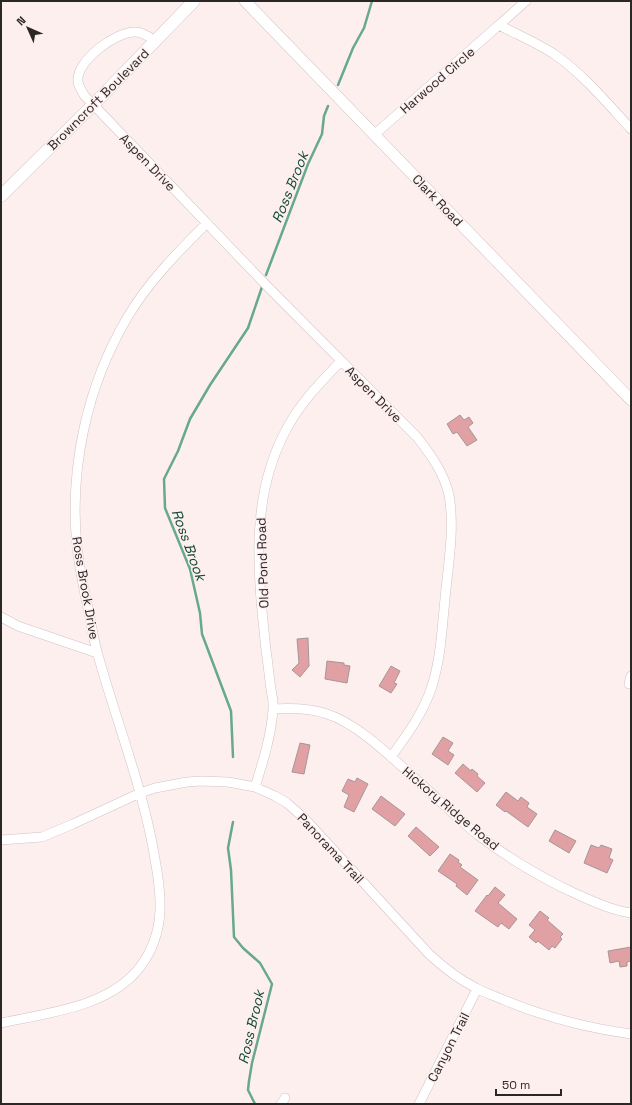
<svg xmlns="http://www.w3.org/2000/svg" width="632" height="1105" viewBox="0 0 632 1105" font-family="'Space Grotesk',sans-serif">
<rect width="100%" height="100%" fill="#feefef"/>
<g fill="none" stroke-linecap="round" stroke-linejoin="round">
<path stroke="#67a88f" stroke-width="2.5" d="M338,85l15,-37 11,-20 8,-27
M266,275l42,-111 14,-30 2,-18 4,-10
M233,757l-2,-46 -29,-77 -2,-21 -10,-44 -25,-61 -1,-29 14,-28 12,-32 20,-34 38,-57 14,-41
M233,822l-5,26 3,22 3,67 9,11 17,15 12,21 -20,79 -3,18 -1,9 7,14"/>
</g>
<path fill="#e0a0a4" stroke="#a59797" d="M460,415l4,5 5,-3 4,6 -5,4 9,13 -10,6 -10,-14 -4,2 -6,-10z
M308,638l1,28 -9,11 -8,-7 7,-7 -2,-24z
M327,661l17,2v2l6,1 -3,17 -22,-4z
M391,666l9,5 -6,12 3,1 -6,9 -12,-7z
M443,737l10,6 -5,8 6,4 -6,10 -16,-11z
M300,743l10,2 -6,29 -12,-2z
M463,764l8,7 1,-2 6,5 -1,2 8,7 -8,9 -22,-19z
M357,778l11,6 -14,28 -10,-5 5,-12 -7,-4 6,-12 7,3z
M506,792l12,9 3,-4 8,6 -2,4 10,7 -9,13 -22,-16 -1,1 -9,-7z
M381,796l24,18 -10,12 -23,-17z
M416,827l23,20 -9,9 -22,-20z
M555,830l21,11 -7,12 -20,-12z
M591,845l8,3 2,-3 11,4 -3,9 4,2 -6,13 -23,-10z
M450,854l9,6 -1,2 4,3 -2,2 18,13 -11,15 -11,-9 1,-2 -19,-13z
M495,887l10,8 -7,8 19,16 -8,10 -8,-6 -3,4 -23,-16 12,-16 1,1z
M540,911l9,7 -2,2 16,14 -3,3 2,2 -7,9 -3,-2 -3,4 -11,-9 -2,2 -7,-6 6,-7 -6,-5z
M631,947v14l-4,1v4l-7,1 -1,-6 -9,2 -2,-12z"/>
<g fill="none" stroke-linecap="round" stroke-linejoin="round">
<defs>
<path id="minor" d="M526,1l-27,24c19,10 38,18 55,29 29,20 53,49 77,75
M155,41c-6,-4 -12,-9 -19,-9 -20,-1 -60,29 -58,49 0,5 4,10 6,14l181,189 152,153c14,18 27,36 32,58 6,34 -1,70 -4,104 -3,28 -4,59 -13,87 -8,26 -25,49 -41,71
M375,134l124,-109
M1,617l17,9 79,27
M629,684l2,-8
M273,709c19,-1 37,-1 54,5 29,9 61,40 83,60 23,20 45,42 68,61 30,23 62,42 96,58 18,8 37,17 57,20
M255,787c8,-25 16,-51 18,-77 1,-7 -1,-14 -2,-21 -2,-13 -3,-26 -5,-39 -8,-75 -17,-151 20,-220 14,-27 34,-47 55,-69
M1,840l41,-3 31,-13 67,-31 15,-5 32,-6 14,-1 27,1 27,5 20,9 12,7 18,16 124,135c14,13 29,25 47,34 9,5 19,8 28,12 41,17 83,28 127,34
M1,1023c46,-10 109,-16 139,-56 28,-37 21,-75 13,-119 -12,-65 -37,-128 -55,-193 -4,-13 -6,-28 -9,-42 -5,-22 -9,-43 -12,-66 -8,-79 10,-161 50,-229 21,-36 51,-66 80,-95
M281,1104l4,-6
M419,1104l58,-115"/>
<path id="tertiary" d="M245,1l386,399"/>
<path id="secondary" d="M1,196l92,-91 101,-104"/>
</defs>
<use href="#minor" stroke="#d1c2c3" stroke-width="10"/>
<use href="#tertiary" stroke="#d1c2c3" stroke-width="12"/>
<use href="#secondary" stroke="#d1c2c3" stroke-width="13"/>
<use href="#minor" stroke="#fff" stroke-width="9"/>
<use href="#tertiary" stroke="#fff" stroke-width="11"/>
<use href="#secondary" stroke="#fff" stroke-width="12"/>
</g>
<g text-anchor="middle" stroke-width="3" stroke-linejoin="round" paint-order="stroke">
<g font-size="13" fill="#2c2727" stroke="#feefef">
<text transform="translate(437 80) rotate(-41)" y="5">Harwood Circle</text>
<text transform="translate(98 99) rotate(-45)" y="5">Browncroft Boulevard</text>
<text transform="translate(148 162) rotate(46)" y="5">Aspen Drive</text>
<text transform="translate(438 200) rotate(46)" y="5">Clark Road</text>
<text transform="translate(374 394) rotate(45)" y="5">Aspen Drive</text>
<text transform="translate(262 563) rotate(-92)" y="5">Old Pond Road</text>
<text transform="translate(86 588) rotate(80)" y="5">Ross Brook Drive</text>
<text transform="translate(451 808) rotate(40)" y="5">Hickory Ridge Road</text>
<text transform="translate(331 848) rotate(47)" y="5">Panorama Trail</text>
<text transform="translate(448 1047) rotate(-63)" y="5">Canyon Trail</text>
</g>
<g font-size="14" font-style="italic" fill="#124837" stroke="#feefef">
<text transform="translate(290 187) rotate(-68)" y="5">Ross Brook</text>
<text transform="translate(189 545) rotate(70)" y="5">Ross Brook</text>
<text transform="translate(251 1027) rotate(-77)" y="5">Ross Brook</text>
</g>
</g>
<rect width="632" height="1105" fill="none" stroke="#2c2727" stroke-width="4"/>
<g transform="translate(28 28) rotate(315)" stroke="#feefef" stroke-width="3" paint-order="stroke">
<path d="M0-3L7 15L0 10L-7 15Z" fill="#2c2727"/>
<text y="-6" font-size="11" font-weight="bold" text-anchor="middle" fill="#2c2727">N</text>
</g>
<path d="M496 1089v6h65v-6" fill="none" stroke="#2c2727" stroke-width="2"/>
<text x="502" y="1089" font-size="12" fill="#2c2727" stroke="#feefef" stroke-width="3" paint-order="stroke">50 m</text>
</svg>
